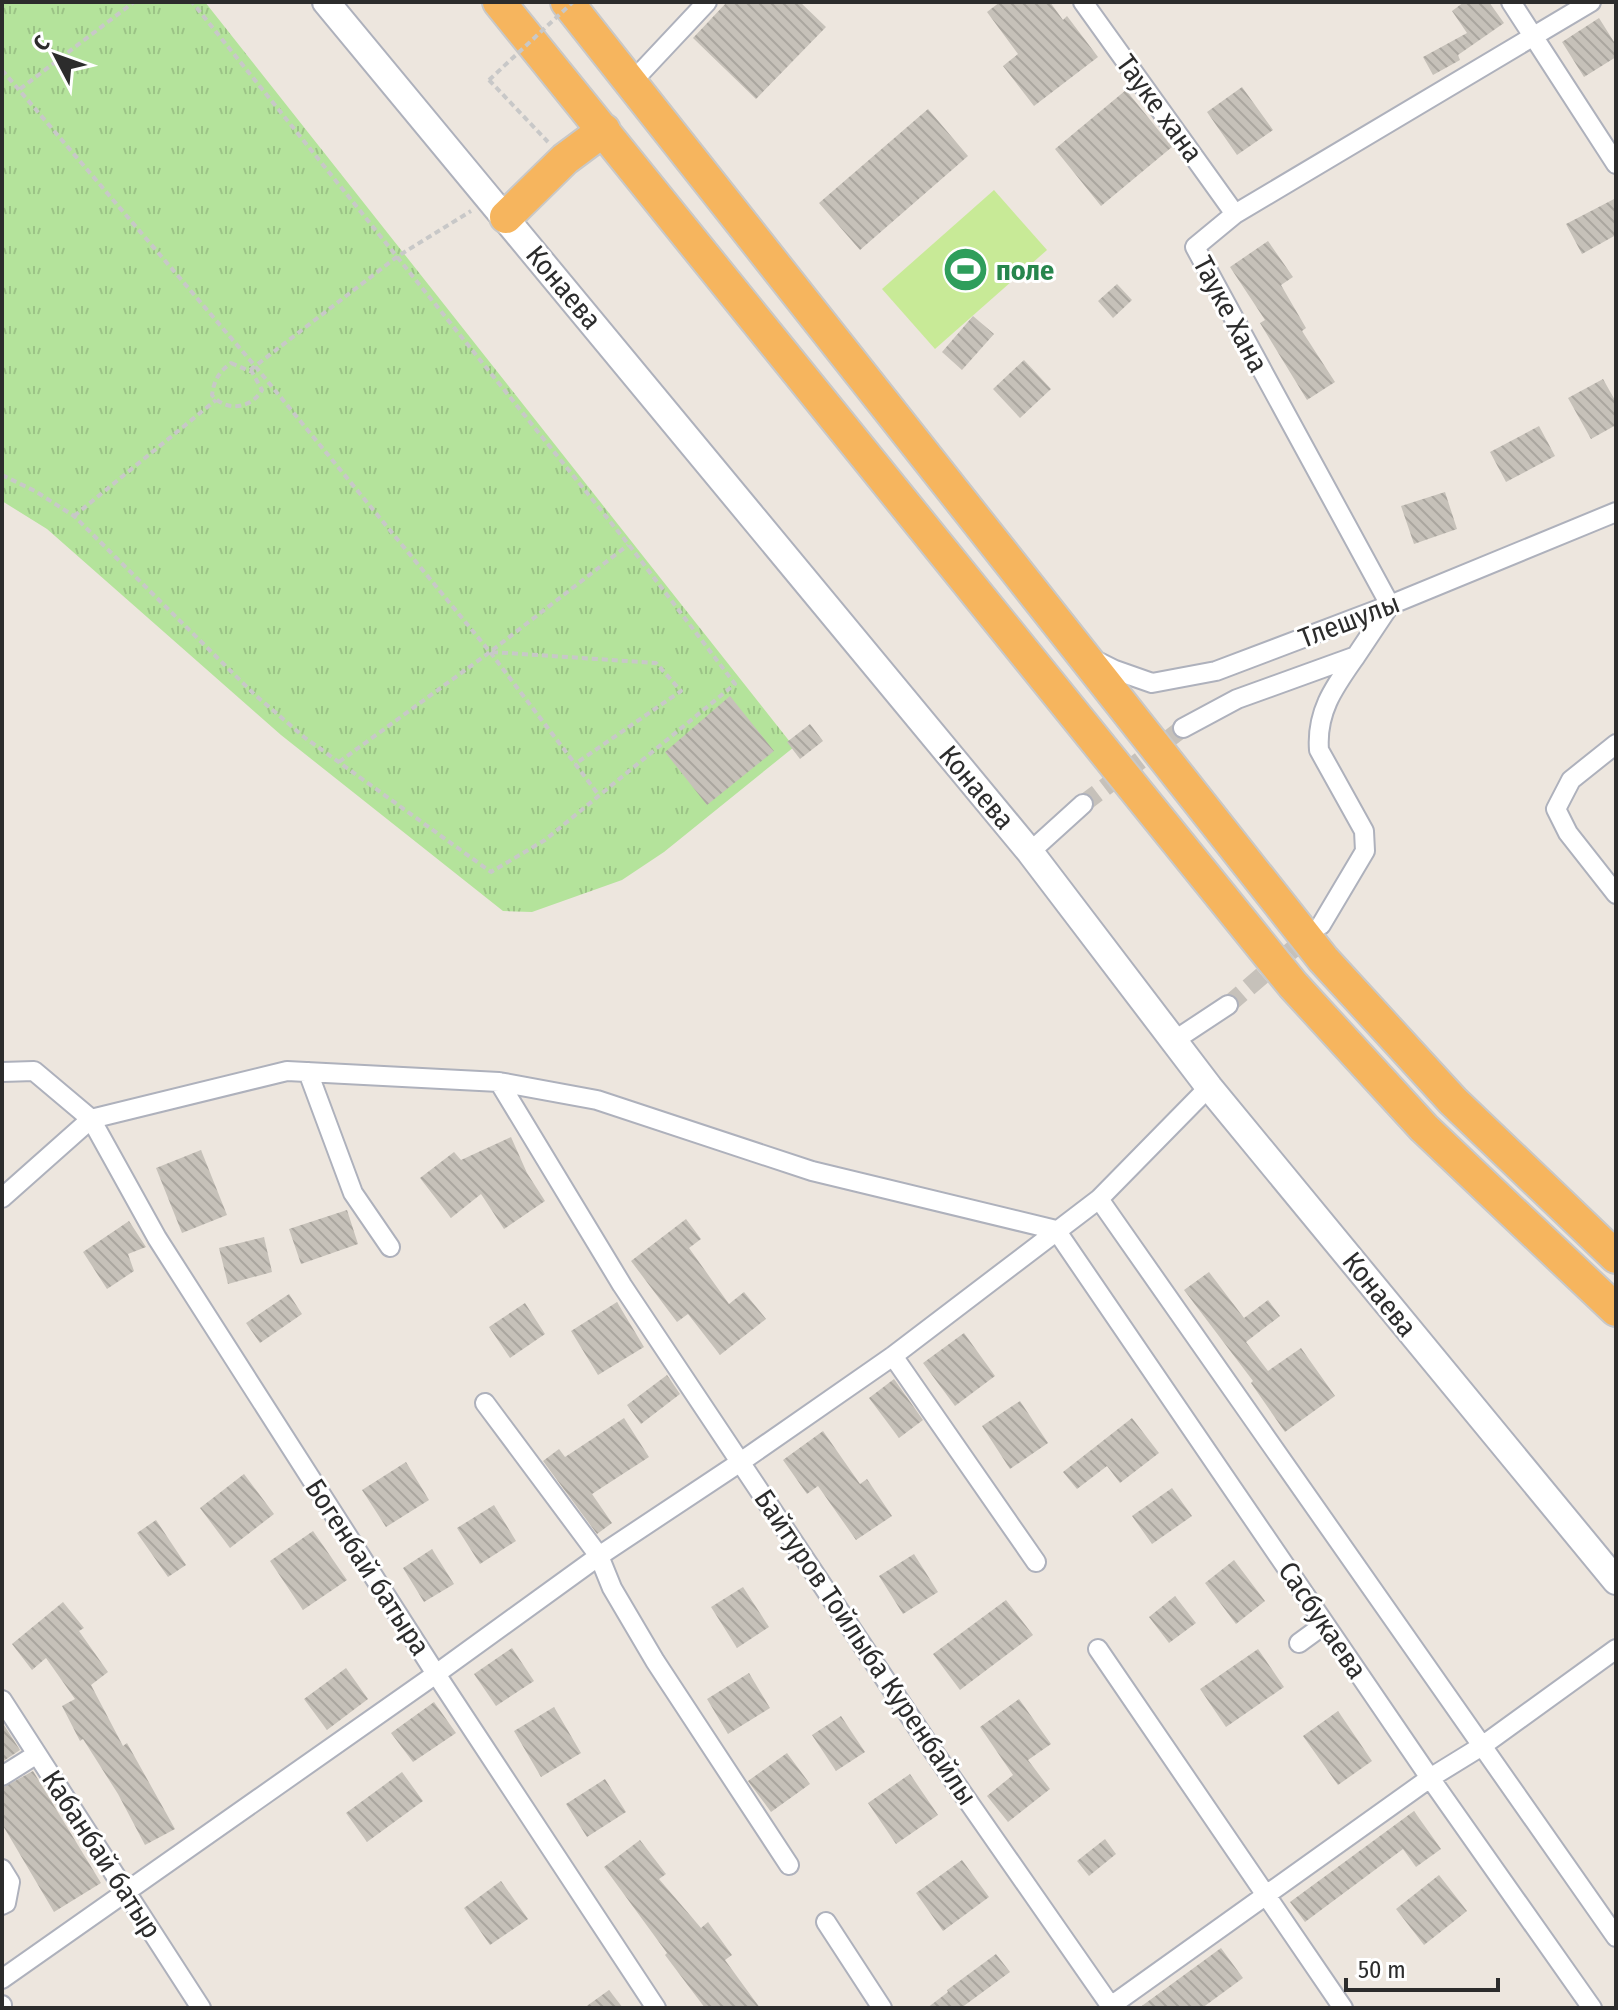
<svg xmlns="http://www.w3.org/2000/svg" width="1618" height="2010" viewBox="0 0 1618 2010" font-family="'Fira Sans Condensed',sans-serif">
<defs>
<pattern id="grass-tufts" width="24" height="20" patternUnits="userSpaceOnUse" patternTransform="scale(2)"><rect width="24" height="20" fill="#b4e39b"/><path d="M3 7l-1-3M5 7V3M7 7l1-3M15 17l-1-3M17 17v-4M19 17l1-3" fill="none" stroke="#9bc386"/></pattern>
<pattern id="building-back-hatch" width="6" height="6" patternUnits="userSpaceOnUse" patternTransform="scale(2)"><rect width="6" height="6" fill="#c6c1b9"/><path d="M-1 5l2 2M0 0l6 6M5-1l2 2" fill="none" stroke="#aaa69f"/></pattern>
</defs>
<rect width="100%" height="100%" fill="#ede6de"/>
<path fill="url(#grass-tufts)" d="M2,2h203l589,745 -130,105 -42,28 -90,32 -29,-1 -222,-176 -234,-206 -45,-28z"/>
<path fill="#c8ea97" d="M994,190l53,60 -112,99 -53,-60z"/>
<path fill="url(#building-back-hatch)" d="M727,2h73l26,25 -70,72 -63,-61z
M1000,2h50l13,18 4,-4 31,41 -64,49 -31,-40 15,-12 -31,-42z
M1464,2h25l15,21 -46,32 2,5 -27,15 -10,-18 44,-24 -15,-22z
M1599,18l17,27v12l-32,20 -22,-35z
M1242,87l31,43 -36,25 -30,-43z
M1126,90l46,57 -71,59 -46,-57z
M928,109l40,47 -108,94 -41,-47z
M1616,198v37l-34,19 -16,-30z
M1268,241l25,36 -12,8 25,43 -4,3 33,51 -28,18 -47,-77 5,-3 -35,-53z
M1117,284l15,16 -19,18 -15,-17z
M973,316l21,18 -32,36 -20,-18z
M1024,360l27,29 -31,29 -27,-29z
M1603,379l13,23v23l-25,14 -23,-41z
M1539,426l16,30 -49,26 -16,-30z
M1445,492l12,37 -43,15 -13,-38z
M730,696l44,55 -67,54 -42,-53z
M810,724l13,17 -23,18 -13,-17z
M511,1137l16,36 18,28 -41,28 -23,-35 -30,24 -31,-40 34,-26 7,8z
M201,1150l26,65 -45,18 -26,-65z
M347,1210l11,34 -57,20 -12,-35z
M686,1219l15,20 -12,9 40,56 15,-12 22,27 -46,36 -32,-41 -11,8 -46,-61z
M129,1221l17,26 -18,7 6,17 -27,18 -24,-37z
M264,1237l8,35 -44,12 -9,-36z
M1209,1272l35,46 24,-18 12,16 -34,26 22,29 33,-23 34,48 -50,36 -34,-49 2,-2 -69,-91z
M289,1294l13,20 -42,29 -14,-20z
M617,1302l27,45 -46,28 -27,-44z
M525,1303l20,31 -35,24 -21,-31z
M964,1333l31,43 -40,30 -32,-43z
M667,1375l13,19 -39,30 -14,-19z
M894,1379l29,41 -24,18 -30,-40z
M1020,1401l28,42 -38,26 -28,-43z
M624,1418l25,39 -57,37 20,29 -15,11 -54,-73 16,-12 6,8z
M1132,1418l27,35 -39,30 -13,-17 -30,23 -14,-17z
M823,1431l37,53 7,-5 25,37 -36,24 -38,-54 -11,8 -24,-34z
M406,1462l23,38 -43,27 -24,-37z
M244,1474l30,40 -44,34 -30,-40z
M1172,1488l20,28 -40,28 -20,-28z
M494,1505l22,36 -36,23 -23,-36z
M156,1520l30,45 -18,12 -31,-44z
M313,1531l34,49 -44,30 -33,-49z
M432,1549l22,35 -30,18 -21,-34z
M914,1554l24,38 -35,22 -24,-38z
M1234,1560l31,41 -29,23 -31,-41z
M743,1587l26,40 -32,21 -26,-41z
M1175,1596l21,27 -27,20 -20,-26z
M1006,1600l27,35 -73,55 -27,-36z
M63,1602l21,26 -5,3 29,41 -17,13 32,61 4,-3 48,86 -30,16 -27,-51 -35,-55 -3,2 -18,-35 13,-7 -29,-41 -14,12 -20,-26z
M512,1648l22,33 -38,25 -22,-32z
M1258,1649l26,38 -58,40 -26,-38z
M346,1668l22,31 -41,31 -23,-31z
M749,1673l21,35 -42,26 -21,-35z
M1019,1699l32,45 -23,16 22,29 -42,33 -21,-26 26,-21 -33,-48z
M434,1702l22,31 -43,29 -22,-29z
M554,1707l27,46 -40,24 -27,-46z
M1338,1711l34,50 -34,24 -35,-49z
M841,1716l24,36 -29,19 -24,-36z
M2,1722l18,28 -18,12z
M787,1753l23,31 -39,28 -23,-31z
M33,1771l68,112 -47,29 -52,-88v-36z
M402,1772l21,29 -56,41 -21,-29z
M910,1774l28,41 -42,29 -28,-41z
M605,1779l21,33 -39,25 -21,-33z
M1414,1811l27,38 -25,18 -13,-18 -98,73 -15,-20z
M1105,1839l11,15 -27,22 -12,-15z
M640,1840l26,34 -7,5 42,49 7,-6 24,33 -7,5 35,48h-55l-40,-53 2,-2 -63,-86z
M962,1860l27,37 -46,34 -27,-38z
M1439,1875l28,36 -43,34 -28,-36z
M501,1881l27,38 -38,26 -26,-37z
M1221,1948l22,30 -41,30h-63z
M996,1954l14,18 -49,36h-34l21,-16 -1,-2z
M609,1990l14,18h-39z"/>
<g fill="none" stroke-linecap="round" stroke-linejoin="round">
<path stroke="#c6c1ba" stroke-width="18" stroke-dasharray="18 9" stroke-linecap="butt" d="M1083,804l100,-76
M1228,1005l85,-73"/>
<defs>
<path id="minor" d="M1083,2l152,212
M1511,2l105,162
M630,84l77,-82
M1095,660l20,10 37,13 64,-12 174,-66 226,-93
M1183,728l54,-29 119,-43 34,-51 -195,-358 40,-33 356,-212
M1616,744l-45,36 -15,29 12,24 48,61
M1030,852l53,-48
M1321,925l44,-74 -1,-20 -45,-81c-3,-39 16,-64 37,-94
M1175,1040l53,-35
M2,1072l32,-1 57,48 66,119 279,436 220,334
M308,1072l45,121 37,54
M499,1082l98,18 215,71 244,59 374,548 162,230
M2,1198l89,-79 196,-48 212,11 123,203 309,463 181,260
M1099,1199l517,738
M893,1356l143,206
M485,1403l114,153 13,32 43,73 134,204
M1299,1643l26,-19
M1098,1649l245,359
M2,1700l199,308
M2,1776l35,-22
M2,1869l8,13 -4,21 -4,2
M826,1922l56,86
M2,1979l434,-305 163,-118 143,-95 151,-105 206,-157 110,-112
M2,2005v3
M1108,2008l322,-230 52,-32 134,-97"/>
<path id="secondary" d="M326,2l704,850 179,235 407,494"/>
<path id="trunk" d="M499,2l794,983 131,143 192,182
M567,2l756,957 130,142 163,156
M506,217l59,-58 39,-29"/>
</defs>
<use href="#minor" stroke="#aeb1bc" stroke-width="22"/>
<use href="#secondary" stroke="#aeb1bc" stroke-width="30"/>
<use href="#trunk" stroke="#c8c8c8" stroke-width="36"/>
<path stroke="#c8c8c8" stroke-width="4" stroke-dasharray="6 4" stroke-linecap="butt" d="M2,70l253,296 235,286 108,142
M489,80l59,62
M20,89l114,-87
M231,363l21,9 10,18c-11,19 -36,22 -50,5 2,-15 7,-23 19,-32z
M250,370l148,-114 73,-45
M2,475l33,16 39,25 180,178 50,43 187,135 54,-32 190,-156 -106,-139 -437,-543
M74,516l142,-116
M492,652l164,11 25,28 -106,73
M339,762l151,-110 138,-107"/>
<use href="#minor" stroke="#fff" stroke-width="18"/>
<use href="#secondary" stroke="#fff" stroke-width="26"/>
<use href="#trunk" stroke="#f6b55e" stroke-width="32"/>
<path stroke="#c8c8c8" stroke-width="4" stroke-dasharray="6 4" stroke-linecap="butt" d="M489,80l84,-78"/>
</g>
<defs>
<symbol id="stadium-disc" viewBox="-11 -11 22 22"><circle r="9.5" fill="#2e9e5b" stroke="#fff"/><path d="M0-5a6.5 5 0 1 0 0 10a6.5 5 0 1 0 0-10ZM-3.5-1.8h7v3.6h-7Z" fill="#fff"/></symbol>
</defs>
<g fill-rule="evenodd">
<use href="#stadium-disc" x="940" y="244" width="51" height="51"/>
</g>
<g text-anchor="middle" stroke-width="6" stroke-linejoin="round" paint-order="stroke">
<g font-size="28" fill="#2c2c2c" stroke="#fff">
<text transform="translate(1160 108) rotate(54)" y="10">Тауке хана</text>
<text transform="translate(564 287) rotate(50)" y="10">Конаева</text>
<text transform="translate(1231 314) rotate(62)" y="10">Тауке Хана</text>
<text transform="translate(1349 620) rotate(-21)" y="10">Тлешулы</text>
<text transform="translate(977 787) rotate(50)" y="10">Конаева</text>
<text transform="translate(1380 1294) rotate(51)" y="10">Конаева</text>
<text transform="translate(368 1567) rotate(57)" y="10">Богенбай батыра</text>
<text transform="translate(1323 1620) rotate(56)" y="10">Сасбукаева</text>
<text transform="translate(866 1647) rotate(56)" y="10">Байтуров Тойлыба Куренбайлы</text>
<text transform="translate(102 1854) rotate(57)" y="10">Кабанбай батыр</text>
</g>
<g font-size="28" font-weight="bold" fill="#27864d" stroke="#fff" text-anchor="start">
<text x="996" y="280">поле</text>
</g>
</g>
<rect width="1618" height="2010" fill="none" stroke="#2c2c2c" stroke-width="8"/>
<g transform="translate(56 56) rotate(311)" stroke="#ffffff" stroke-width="6" paint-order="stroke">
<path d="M0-6L14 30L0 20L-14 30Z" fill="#2c2c2c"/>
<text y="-12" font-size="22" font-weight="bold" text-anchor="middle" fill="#2c2c2c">С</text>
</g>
<path d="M1346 1978v12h152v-12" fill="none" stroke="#2c2c2c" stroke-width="4"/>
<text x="1358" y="1978" font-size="24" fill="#2c2c2c" stroke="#ffffff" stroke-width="6" paint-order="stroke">50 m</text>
</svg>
